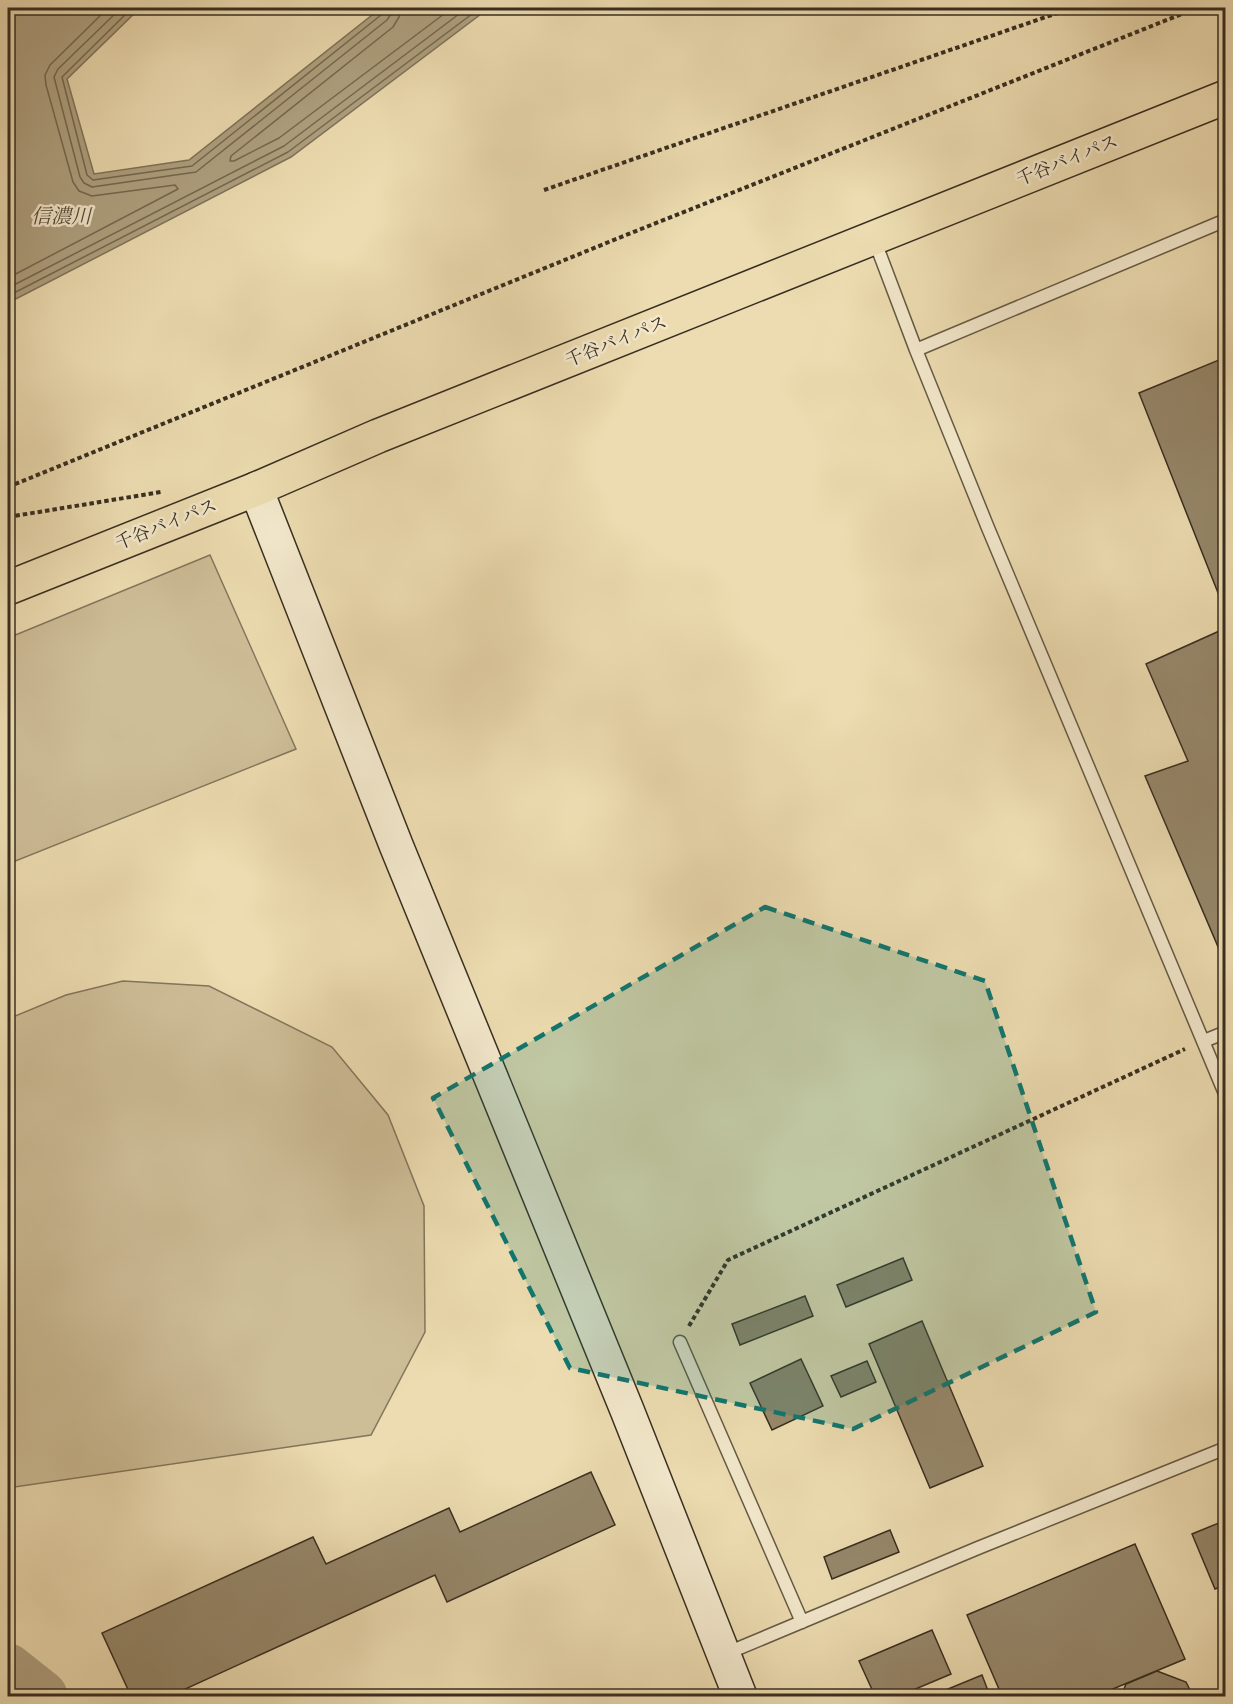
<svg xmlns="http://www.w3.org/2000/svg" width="1233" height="1704" viewBox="0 0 1233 1704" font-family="'Gentium Book Plus','Noto Serif JP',serif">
<rect width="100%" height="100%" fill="#eddcb1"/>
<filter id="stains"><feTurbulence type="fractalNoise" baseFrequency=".00333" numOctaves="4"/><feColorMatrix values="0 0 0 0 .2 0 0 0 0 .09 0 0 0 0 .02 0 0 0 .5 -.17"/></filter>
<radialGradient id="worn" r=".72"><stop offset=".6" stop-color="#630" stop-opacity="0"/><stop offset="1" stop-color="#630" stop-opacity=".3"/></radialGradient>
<path fill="#cebe98" stroke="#83765c" stroke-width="1.5" d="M210,555l86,194 -288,115v-226z
M123,981l86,5 123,61 56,68 36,91 1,126 -54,103 -363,53v-469l58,-24z"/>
<path fill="#afa180" stroke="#7f735a" stroke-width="1.5" d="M8,8h132l-73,71 27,95 95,-14 192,-152h108l-198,149 -283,146z"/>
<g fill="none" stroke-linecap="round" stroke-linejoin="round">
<path stroke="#746850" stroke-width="1.5" d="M121,8l-63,61 -4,8 26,100 4,6 8,4 104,-15 191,-152 4,-6 1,-6
M132,8l-70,69 25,98 6,5 99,-14 189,-151 3,-7
M401,8l-2,9 -6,10 -162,129 -1,5h4l45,-23 173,-130
M8,278l170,-89 -3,-4 -83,11 -13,-5 -6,-9 -27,-97 -1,-10 5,-10 58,-57
M8,288l276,-142 183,-138
M8,296l280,-144 192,-144"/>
<path stroke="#afa180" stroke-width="51" d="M8,1669l34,27"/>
</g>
<path fill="#96886b" stroke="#382e20" stroke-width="1.5" d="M1226,357v256l-87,-220z
M1226,628v327l-4,1 -77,-180 43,-15 -42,-97z
M903,1258l9,22 -66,27 -9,-22z
M805,1296l8,20 -73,29 -8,-21z
M922,1321l61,145 -53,22 -61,-144z
M801,1359l22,47 -51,24 -22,-47z
M867,1361l9,21 -35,15 -10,-21z
M591,1472l24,53 -168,77 -12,-27 -265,121h-39l-29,-63 211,-96 13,27 123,-56 11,24z
M1226,1520v65l-11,4 -23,-55z
M890,1530l9,22 -67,27 -8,-22z
M1135,1544l50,115 -89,37h-94l-35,-81z
M932,1630l19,44 -52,22h-24l-16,-35z
M1157,1671l29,11 7,14h-72l5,-12z
M982,1675l8,21h-59z"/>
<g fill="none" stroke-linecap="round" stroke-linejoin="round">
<defs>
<path id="lane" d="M874,239l42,111 72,178 238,568
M916,350l310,-130
M1204,1041l22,-9
M680,1342l122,280
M725,1654l253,-106 248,-100"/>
<path id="secondary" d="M256,489l140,356 231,565 113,286"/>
<path id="highway" d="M8,588l248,-99 122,-53 848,-339"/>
</defs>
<use href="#lane" stroke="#655a44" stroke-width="15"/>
<use href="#secondary" stroke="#382e20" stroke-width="36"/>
<use href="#highway" stroke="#382e20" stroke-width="36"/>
<path stroke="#382e20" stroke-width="4" stroke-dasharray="4.5 3" stroke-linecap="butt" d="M544,190l528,-182
M8,487l618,-252 571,-227
M8,517l153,-25
M689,1326l39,-66 457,-211"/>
<use href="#lane" stroke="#f3e8cc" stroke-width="12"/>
<use href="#secondary" stroke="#f3e8cc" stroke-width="33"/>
<use href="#highway" stroke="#eddcb1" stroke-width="33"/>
</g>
<path fill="#0f766e" fill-opacity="0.2" stroke="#0f766e" stroke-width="4.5" stroke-dasharray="12 8" stroke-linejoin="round" d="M765,907l220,74 111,331 -243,117 -283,-61 -137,-270z"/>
<g text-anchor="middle" stroke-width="5" stroke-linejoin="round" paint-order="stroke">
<g font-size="18" fill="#382e20" stroke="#f3e8cc">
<text transform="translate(1067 160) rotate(-22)" y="6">千谷バイパス</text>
<text transform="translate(616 341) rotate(-22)" y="6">千谷バイパス</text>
<text transform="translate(166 524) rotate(-22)" y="6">千谷バイパス</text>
</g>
<g font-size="20" font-style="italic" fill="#564b38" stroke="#f3e8cc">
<text x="61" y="223">信濃川</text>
</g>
</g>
<rect width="1233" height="1704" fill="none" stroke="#eddcb1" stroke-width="30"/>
<rect x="9" y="9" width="1215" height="1686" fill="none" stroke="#382e20" stroke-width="3"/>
<rect x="15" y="15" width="1203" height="1674" fill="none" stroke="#382e20" stroke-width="1.5"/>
<rect width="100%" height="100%" filter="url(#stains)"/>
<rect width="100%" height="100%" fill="url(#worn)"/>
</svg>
